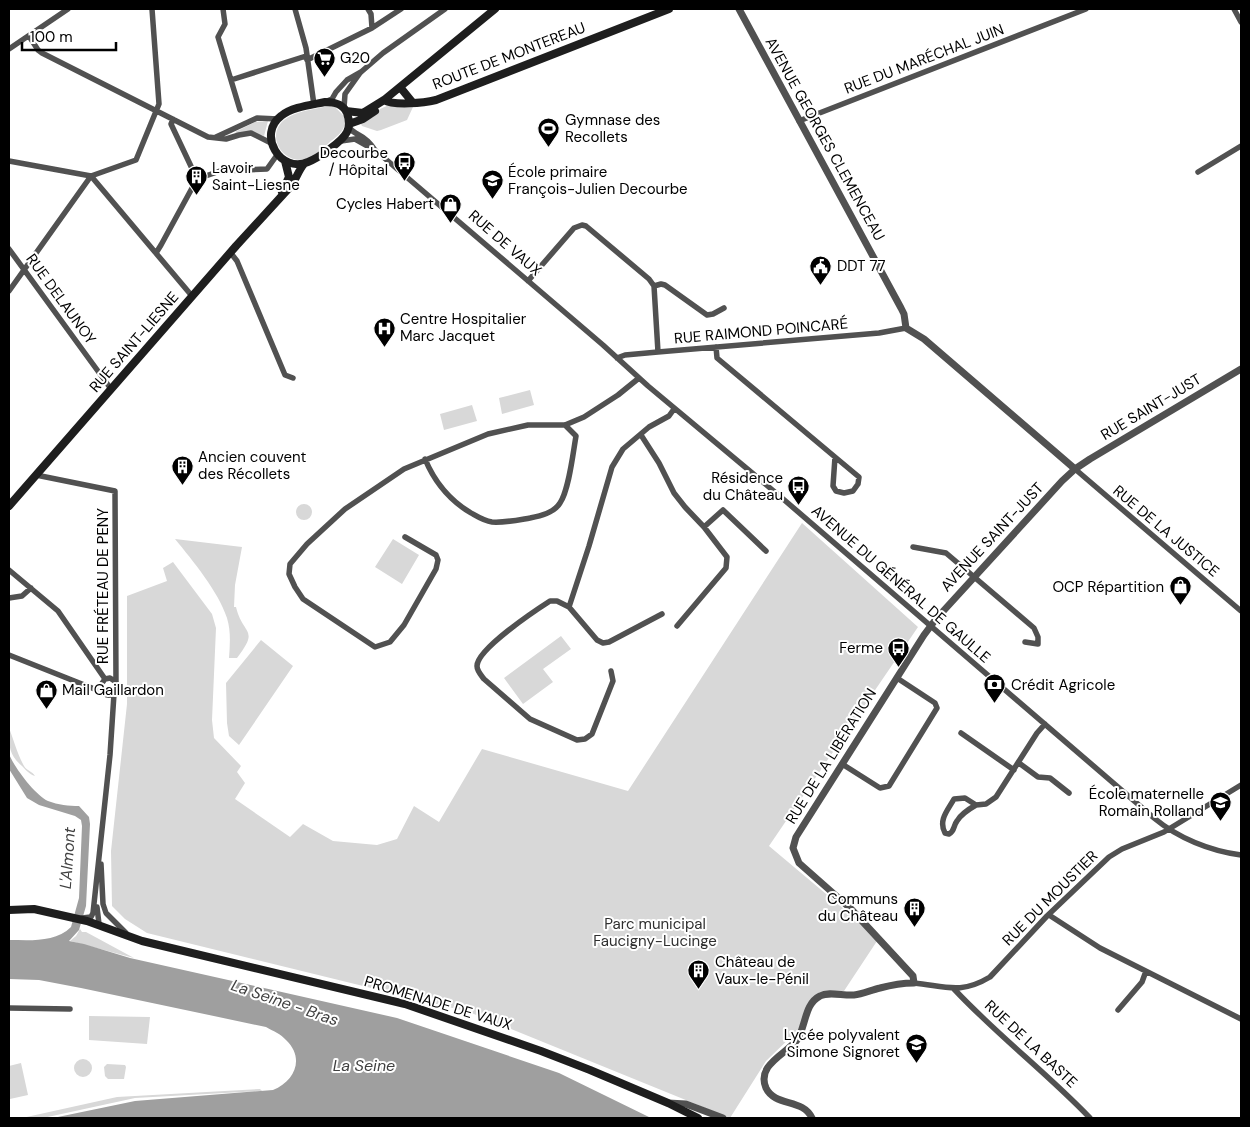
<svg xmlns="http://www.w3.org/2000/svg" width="1250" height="1127" viewBox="0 0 1250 1127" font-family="'DM Sans',sans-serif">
<rect width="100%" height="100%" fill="#fff"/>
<path fill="#d8d8d8" d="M389,105l24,2 -6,13 -26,10 -4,1 -15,-5 -2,-4 13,-5 7,-8z
M329,106l6,1 9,9c3,13 -4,18 -13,25 -7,6 -16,16 -25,18 -23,6 -41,-23 -22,-39 11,-9 31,-11 45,-14z
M268,121l-4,15 -12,-4 -15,2 -2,-2 20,-10z
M530,390l4,15 -32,9 -3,-16z
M472,405l5,16 -33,9 -4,-16z
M296 512a8 8 0 1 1 16 0a8 8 0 1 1-16 0Z
M802,523l116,104 -149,219 94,79 14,16 -33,50 -26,2 -21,38 -31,30 -36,57 -261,-106 -322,-79 -22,-14 -13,-13 -1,-55 16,-147v-108l40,-15 -4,-13 10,-6 39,52 4,14 -4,92 2,18 27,28 -4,6 8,11 -10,16 55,38 13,-13 30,17 44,4 20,-6 17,-33 25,16 43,-73 146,42z
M175,539l67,8 -7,38 -1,22h2c7,29 24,21 1,51h-8c1,-14 2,-27 -2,-40 -9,-27 -34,-57 -52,-79z
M393,539l26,16 -17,29 -27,-17z
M561,636l10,13 -28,20 10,13 -30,22 -19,-26z
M261,640l32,26 -54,79 -10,-9 -2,-13 -1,-40z
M9,728c5,13 8,25 15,38 3,5 8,5 11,10 -6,-2 -9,-6 -13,-10 -14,-12 -13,-21 -13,-38z
M80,929l2,3h4l48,26 -64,-17 6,-5z
M89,1016l61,1 -3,27 -58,-4z
M74 1068a9 9 0 1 1 18 0a9 9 0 1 1-18 0Z
M21,1063l7,32 -18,4 -1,-33z
M107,1064l18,1 1,2 -2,12h-16l-3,-3 -1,-9z
M260,1089l2,2 -127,7 -92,20h-21l95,-21z"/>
<path fill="#9f9f9f" d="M9,754c5,13 26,41 39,47 10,4 21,5 31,5l10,11 1,7 -4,82 -7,24 -10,11 15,3 46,14 267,60 162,55 92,45h-598l82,-17 138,-11c22,-9 32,-32 13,-50 -5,-6 -13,-9 -20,-13l-185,-39 -42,-8 -30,-1v-39c20,0 46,3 62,-13l8,-29 3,-72 -1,-6 -6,-4 -36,-11 -12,-7 -18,-29z"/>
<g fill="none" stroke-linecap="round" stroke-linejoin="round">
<path stroke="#515151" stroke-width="5.5" d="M223,9l2,15 -7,13 22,73
M295,9l11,39 8,57
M368,9l3,5 1,14
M1234,9l7,13
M29,36l9,14 4,3 166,84 18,2 13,-4 12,-2 20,10
M9,49l59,-40
M307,60l65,-32 29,-19
M231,80l75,-24
M327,101l5,-2 4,-7 11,-12 14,-8 22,-19 62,-44
M344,108l1,-14 15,-21
M173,119l-2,5 26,55
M799,121l287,-112
M349,127c3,5 5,5 10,8 6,3 12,9 16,15l228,195 45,41 134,112 372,320c24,20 56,33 87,37
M216,137l41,-19 21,1
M341,141l14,-2 16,9
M9,161l82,15 101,120
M1198,172l43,-26
M91,176l45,-16 23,-56 -7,-95
M9,249l102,140
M230,252l7,9 48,114 8,3
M156,253l5,-8 36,-66 23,-8 47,-2 10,-14
M528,281l46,-53 8,-3 4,1 63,53 5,7
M654,286l7,-2 4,1 42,30 6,-1 11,-6
M654,286l4,66
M9,291l82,-115
M716,347l1,11 118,99 -2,29 3,5 8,2 9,-2 5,-7 1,-7 -24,-20
M617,358l8,-3 33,-3 221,-19 27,-5
M641,435l18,28 15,30 11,14 19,20 23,30 -1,11 -49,58
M425,459c10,24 24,41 46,54 7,4 13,8 21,9 12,1 26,-2 38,-4 10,-2 24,-5 30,-15 9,-13 13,-50 16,-67l-11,-11
M1075,469l166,142
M36,475l79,16 1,191c5,14 -13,19 -16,4l5,-7 5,-1 6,4
M704,527l19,-17 43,41
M405,537l31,18 2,5 -2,9 -32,56 -14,17 -15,5 -72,-48 -8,-12 -6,-13 1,-10 17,-20 38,-35 59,-40 84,-35 40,-9h37l19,-8 34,-22 21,-17
M913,547l33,6 88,75 4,9v7l-13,-2
M9,570l49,41 47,68
M9,598l13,-2 9,-8
M569,607l-12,-6h-7c-14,9 -73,48 -73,65 0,5 4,9 7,13l46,40 47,21 8,-1 7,-5 21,-53 -2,-10
M662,614l-53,28 -6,1 -6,-3 -28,-33 20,-61 23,-79 11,-18 26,-22 20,-11 5,-7
M9,655l93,37
M961,733l53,37
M1019,763l19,14 12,1 19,15
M842,764l38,24 9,-2 48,-78 -2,-5 -38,-25
M976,805c-7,4 -15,9 -19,16 -4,5 -2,10 -8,13l-4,-1c-7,-13 3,-23 9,-34l11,-1 11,7 10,-1 10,-7 41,-64 8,-9
M101,864l2,40 3,9 20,20
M97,907l2,17
M1049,915l51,33 141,71
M82,918l9,-1 2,-4 17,-158 4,-61
M914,983c31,3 46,12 76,-6l57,-61 62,-59 13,-8 42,-17 77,-47
M954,989c43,46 93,84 136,129
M9,1008l61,1
M1118,1010l24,-28 4,-11"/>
<path stroke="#515151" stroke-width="7" d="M739,9l162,299 3,6 2,14 18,11 151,130
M668,1103l18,1 37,14
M812,1118c-9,-20 -37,-11 -46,-30 -10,-23 20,-34 31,-48 9,-13 7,-36 23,-44 9,-5 23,0 34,-1 9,-1 17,-5 26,-7 11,-3 22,-5 34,-5l-1,-7 -62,-67 -52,-46 -6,-15 3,-11 128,-202 12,-16 126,-138 13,-12 15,-10 151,-90"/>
<path stroke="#1e1e1e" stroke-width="8" d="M400,87l13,16
M384,100c10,6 40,3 52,0l233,-91
M325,102c10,0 18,2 22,11 2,6 3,13 0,19 -5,10 -29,26 -39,30 -28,12 -51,-28 -27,-46 11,-9 30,-11 44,-14z
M346,111l17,2 21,-13 111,-91
M349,124l14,-5 12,-8
M282,192l7,-15 -4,-16
M9,506l227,-260 54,-59c6,-7 8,-16 14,-23
M9,910l25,-1 53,12 55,20 263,63 136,47 49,19 78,33 30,15"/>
</g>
<defs>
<symbol id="supermarket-pin" viewBox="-11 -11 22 30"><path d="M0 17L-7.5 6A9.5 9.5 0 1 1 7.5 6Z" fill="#000" stroke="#fff"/><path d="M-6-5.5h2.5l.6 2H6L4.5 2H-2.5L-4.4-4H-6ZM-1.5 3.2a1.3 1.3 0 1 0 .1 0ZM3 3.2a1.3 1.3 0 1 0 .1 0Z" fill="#fff"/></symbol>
<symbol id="stadium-pin" viewBox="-11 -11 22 30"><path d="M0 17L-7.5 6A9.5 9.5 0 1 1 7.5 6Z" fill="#000" stroke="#fff"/><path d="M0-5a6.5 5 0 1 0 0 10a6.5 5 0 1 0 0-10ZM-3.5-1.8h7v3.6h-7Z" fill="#fff"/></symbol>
<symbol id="bus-pin" viewBox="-11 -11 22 30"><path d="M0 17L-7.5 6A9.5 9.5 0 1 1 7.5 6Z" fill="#000" stroke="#fff"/><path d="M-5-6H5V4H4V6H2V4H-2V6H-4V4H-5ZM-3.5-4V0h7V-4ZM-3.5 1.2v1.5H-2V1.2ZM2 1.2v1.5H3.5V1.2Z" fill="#fff"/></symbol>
<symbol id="building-pin" viewBox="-11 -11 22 30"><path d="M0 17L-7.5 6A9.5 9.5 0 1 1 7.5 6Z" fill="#000" stroke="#fff"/><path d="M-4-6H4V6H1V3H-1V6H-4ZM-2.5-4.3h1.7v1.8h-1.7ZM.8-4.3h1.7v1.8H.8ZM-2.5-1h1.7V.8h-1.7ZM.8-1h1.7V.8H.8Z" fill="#fff"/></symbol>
<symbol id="school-pin" viewBox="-11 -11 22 30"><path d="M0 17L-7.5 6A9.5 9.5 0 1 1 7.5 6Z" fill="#000" stroke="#fff"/><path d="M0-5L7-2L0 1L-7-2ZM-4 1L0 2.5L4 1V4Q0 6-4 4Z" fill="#fff"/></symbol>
<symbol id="shop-pin" viewBox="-11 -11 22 30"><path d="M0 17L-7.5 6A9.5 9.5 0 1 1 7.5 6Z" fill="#000" stroke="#fff"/><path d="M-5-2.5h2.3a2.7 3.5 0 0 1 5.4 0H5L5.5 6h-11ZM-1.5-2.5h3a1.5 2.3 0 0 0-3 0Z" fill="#fff"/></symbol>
<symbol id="civic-pin" viewBox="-11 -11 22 30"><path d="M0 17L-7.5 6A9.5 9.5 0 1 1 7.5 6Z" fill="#000" stroke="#fff"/><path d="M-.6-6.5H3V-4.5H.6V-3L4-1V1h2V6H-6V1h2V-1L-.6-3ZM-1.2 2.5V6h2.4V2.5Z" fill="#fff"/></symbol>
<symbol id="hospital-pin" viewBox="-11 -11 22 30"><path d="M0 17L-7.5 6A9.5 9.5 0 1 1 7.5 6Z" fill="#000" stroke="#fff"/><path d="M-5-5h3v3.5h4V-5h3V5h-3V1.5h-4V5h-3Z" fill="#fff"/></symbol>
<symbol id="bank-pin" viewBox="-11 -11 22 30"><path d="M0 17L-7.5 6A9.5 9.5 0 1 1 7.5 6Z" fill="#000" stroke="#fff"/><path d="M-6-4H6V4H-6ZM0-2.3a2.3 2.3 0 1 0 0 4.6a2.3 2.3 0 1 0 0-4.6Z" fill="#fff"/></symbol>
</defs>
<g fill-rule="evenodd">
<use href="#supermarket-pin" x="312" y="46" width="25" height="34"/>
<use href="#stadium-pin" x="536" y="116" width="25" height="34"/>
<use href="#bus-pin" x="392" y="150" width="25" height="34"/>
<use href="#building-pin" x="184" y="164" width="25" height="34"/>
<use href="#school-pin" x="480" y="168" width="25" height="34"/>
<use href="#shop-pin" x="438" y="192" width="25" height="34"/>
<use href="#civic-pin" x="808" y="254" width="25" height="34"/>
<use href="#hospital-pin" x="372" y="316" width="25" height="34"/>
<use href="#building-pin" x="170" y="454" width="25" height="34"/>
<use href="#bus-pin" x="786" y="474" width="25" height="34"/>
<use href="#shop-pin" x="1168" y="574" width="25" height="34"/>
<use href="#bus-pin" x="886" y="636" width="25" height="34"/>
<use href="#bank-pin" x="982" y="672" width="25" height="34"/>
<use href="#shop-pin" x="34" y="678" width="25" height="34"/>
<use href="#school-pin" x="1208" y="790" width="25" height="34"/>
<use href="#building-pin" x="902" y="896" width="25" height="34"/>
<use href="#building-pin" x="686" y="958" width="25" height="34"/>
<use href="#school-pin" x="904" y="1032" width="25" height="34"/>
</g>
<g text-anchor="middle" stroke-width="4" stroke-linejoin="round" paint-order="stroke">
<g font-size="15" fill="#000" stroke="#fff">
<text transform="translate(509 56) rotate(-21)" y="5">ROUTE DE MONTEREAU</text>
<text transform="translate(924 59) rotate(-21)" y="5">RUE DU MARÉCHAL JUIN</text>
<text transform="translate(825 139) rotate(61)" y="5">AVENUE GEORGES CLEMENCEAU</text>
<text transform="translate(505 243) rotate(41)" y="5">RUE DE VAUX</text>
<text transform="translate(61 299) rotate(54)" y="5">RUE DELAUNOY</text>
<text transform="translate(761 331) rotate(-5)" y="5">RUE RAIMOND POINCARÉ</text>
<text transform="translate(134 342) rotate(-49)" y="5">RUE SAINT-LIESNE</text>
<text transform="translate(1151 407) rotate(-31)" y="5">RUE SAINT-JUST</text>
<text transform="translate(1166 531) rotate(40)" y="5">RUE DE LA JUSTICE</text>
<text transform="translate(992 537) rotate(-47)" y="5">AVENUE SAINT-JUST</text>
<text transform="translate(901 584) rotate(41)" y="5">AVENUE DU GÉNÉRAL DE GAULLE</text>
<text transform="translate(103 586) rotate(-90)" y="5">RUE FRÉTEAU DE PENY</text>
<text transform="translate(831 756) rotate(-58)" y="5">RUE DE LA LIBÉRATION</text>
<text transform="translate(1050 898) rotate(-45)" y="5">RUE DU MOUSTIER</text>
<text transform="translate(438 1003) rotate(17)" y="5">PROMENADE DE VAUX</text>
<text transform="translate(1031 1044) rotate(43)" y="5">RUE DE LA BASTE</text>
</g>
<g font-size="15" fill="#000" stroke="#fff" text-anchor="start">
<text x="340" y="63">G20</text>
<text x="565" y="125">Gymnase des<tspan x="565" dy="17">Recollets</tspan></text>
<text x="388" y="158" text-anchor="end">Decourbe<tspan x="388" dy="17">/ Hôpital</tspan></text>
<text x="212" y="173">Lavoir<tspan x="212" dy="17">Saint-Liesne</tspan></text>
<text x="508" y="177">École primaire<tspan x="508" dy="17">François-Julien Decourbe</tspan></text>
<text x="434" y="209" text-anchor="end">Cycles Habert</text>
<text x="837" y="271">DDT 77</text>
<text x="400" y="324">Centre Hospitalier<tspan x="400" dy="17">Marc Jacquet</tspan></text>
<text x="198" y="462">Ancien couvent<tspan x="198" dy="17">des Récollets</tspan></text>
<text x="783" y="483" text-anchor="end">Résidence<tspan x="783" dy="17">du Château</tspan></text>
<text x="1164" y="592" text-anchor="end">OCP Répartition</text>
<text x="883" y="653" text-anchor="end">Ferme</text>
<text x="1011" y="690">Crédit Agricole</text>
<text x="62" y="695">Mail Gaillardon</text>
<text x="1204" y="799" text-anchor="end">École maternelle<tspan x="1204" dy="17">Romain Rolland</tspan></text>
<text x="898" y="904" text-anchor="end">Communs<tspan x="898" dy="17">du Château</tspan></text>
<text x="715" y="967">Château de<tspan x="715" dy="17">Vaux-le-Pénil</tspan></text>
<text x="900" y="1040" text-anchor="end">Lycée polyvalent<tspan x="900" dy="17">Simone Signoret</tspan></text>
</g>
<g font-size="15" fill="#2f2f2f" stroke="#fff">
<text x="655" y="929">Parc municipal<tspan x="655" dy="17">Faucigny-Lucinge</tspan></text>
</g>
<g font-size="16" font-style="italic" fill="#404040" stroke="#fff">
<text transform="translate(67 858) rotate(-86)" y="6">L'Almont</text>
<text transform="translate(285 1002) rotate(19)" y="6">La Seine - Bras</text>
<text x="364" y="1071">La Seine</text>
</g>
</g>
<rect width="1250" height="1127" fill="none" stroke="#000000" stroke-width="20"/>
<path d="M22 42v8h94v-8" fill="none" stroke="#000000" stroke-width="2.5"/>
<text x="30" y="42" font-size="15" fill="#000000" stroke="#ffffff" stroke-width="4" paint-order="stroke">100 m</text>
</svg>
